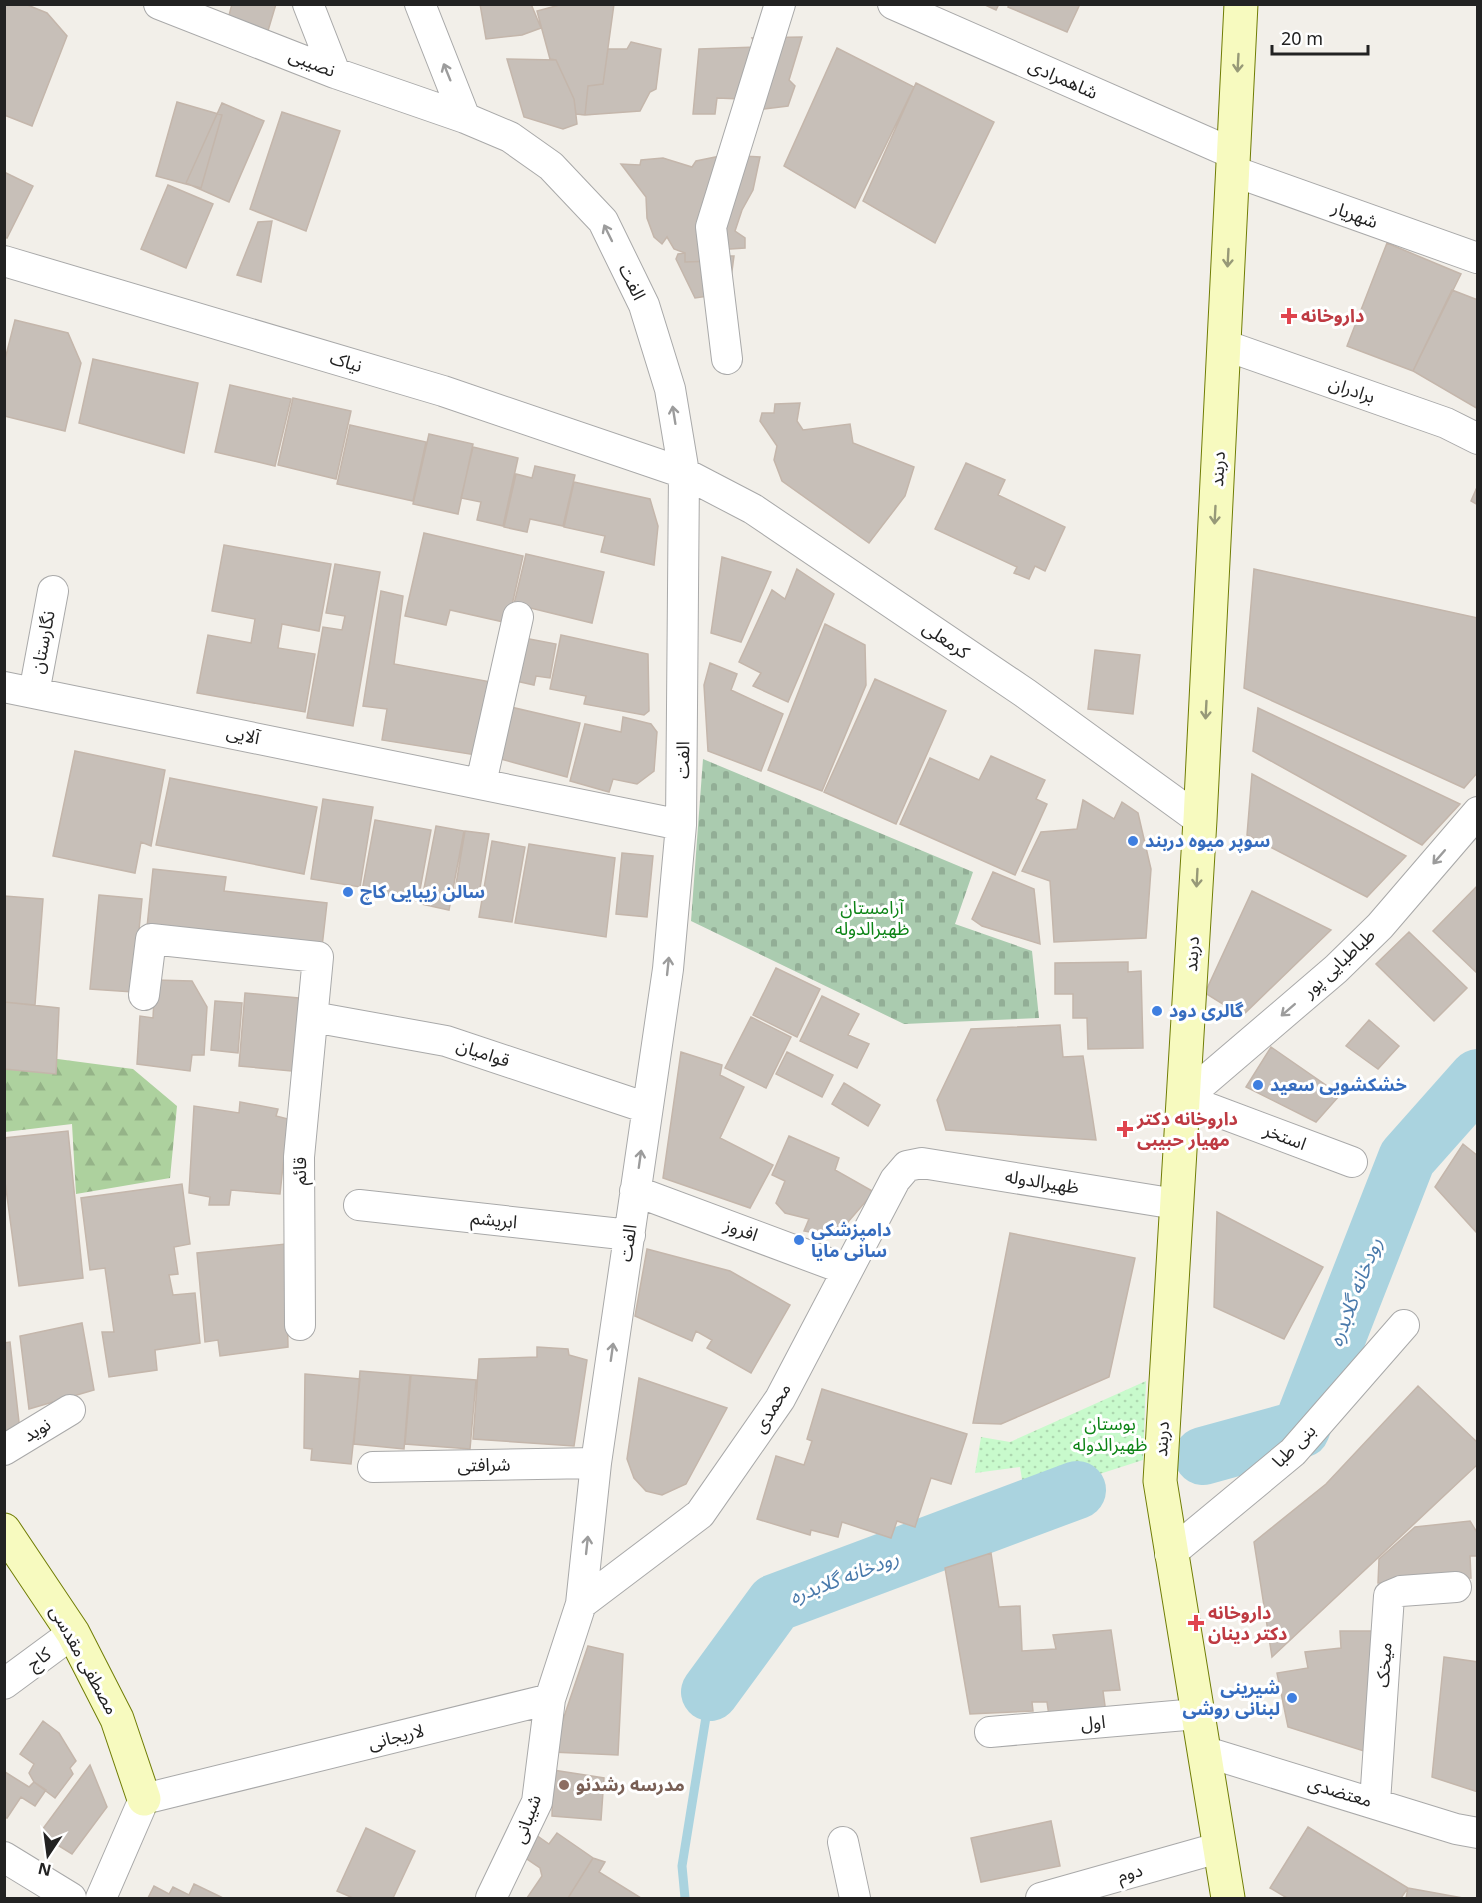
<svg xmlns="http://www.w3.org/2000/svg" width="1482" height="1903" viewBox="0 0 1482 1903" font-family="'Noto Sans','Noto Sans Arabic',sans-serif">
<defs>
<pattern id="forest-firs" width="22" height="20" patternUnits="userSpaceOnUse" patternTransform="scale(1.5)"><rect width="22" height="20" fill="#add19e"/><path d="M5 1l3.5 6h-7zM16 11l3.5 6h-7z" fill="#95b388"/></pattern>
<pattern id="cemetery-stones" width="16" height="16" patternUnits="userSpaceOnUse" patternTransform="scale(1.5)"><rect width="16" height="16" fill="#aacbaf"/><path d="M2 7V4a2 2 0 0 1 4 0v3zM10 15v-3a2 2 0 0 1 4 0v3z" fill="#92ae96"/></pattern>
<pattern id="park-dots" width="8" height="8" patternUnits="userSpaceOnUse" patternTransform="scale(1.5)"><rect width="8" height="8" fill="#c8facc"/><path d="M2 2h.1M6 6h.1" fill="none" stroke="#acd6af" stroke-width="1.8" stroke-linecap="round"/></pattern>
</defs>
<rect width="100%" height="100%" fill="#f2efe9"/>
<path fill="url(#forest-firs)" d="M5,1052l128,17 44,37 -7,72 -94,16 -4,-70 -67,8z"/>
<path fill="url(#cemetery-stones)" d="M703,759l270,113 -18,52 77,27 7,67 -135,6 -213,-103z"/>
<path fill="url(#park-dots)" d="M1146,1381l-3,79 -118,38 -5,-31 -45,6 6,-36 29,5z"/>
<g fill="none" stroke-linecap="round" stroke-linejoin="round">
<path stroke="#aad3df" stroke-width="9" d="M685,1898l-3,-32 28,-174"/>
<path stroke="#aad3df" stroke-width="58" d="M1203,1456l98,-27 106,-271 71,-80
M710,1692l65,-89 302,-113"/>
</g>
<path fill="#c7bfb8" stroke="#c4b6ab" stroke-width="1.5" d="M4,4h21l22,9 20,23 -35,90 -28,-11z
M232,4h44l-9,30 -40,-11z
M480,4h51l10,24 -19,7 -36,4z
M563,4h51l-11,80 -15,2 -3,29 -9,-1 -2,-15 -18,-39 -6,-1 -13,-48z
M983,4h16l-3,6z
M1009,4h71l-13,28 -59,-25z
M802,37l-13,43 6,6 -7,20 -47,6v-13l-24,-1 -2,16h-22l6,-65 58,-2 -5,-9z
M631,42l30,7 -5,40 -6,3 -10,19 -55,4 3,-29 15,-2 5,-35h19z
M837,48l77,39 -59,121 -71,-42z
M507,59l49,1 18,39 3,25 -14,5 -39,-12z
M916,83l78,39 -59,121 -72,-42z
M177,102l45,13 -21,73 -45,-12z
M222,103l42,18 -35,81 -43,-19z
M282,112l58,19 -34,100 -56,-22z
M725,155l35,2 -7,33 -11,20 -7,21 10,7v10l-30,2v11l-30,1v-9l-11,-4 -7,-12 -5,7 -8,-7 -7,-19 -1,-21 -25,-33 19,1 1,-5 22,-2 29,9 4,-6z
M4,172l29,14 -26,52 -3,-1z
M168,185l45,19 -27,64 -45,-19z
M272,221l-11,61 -24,-7 21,-53z
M1387,243l74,31 -48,97 -66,-25z
M685,253v9l30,-1 4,-5h15l-5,37 -34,5 -19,-39 2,-5z
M1452,290l26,10v109l-65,-38z
M15,320l53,13 13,30 -16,68 -61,-15v-53z
M93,359l105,24 -14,70 -105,-30z
M230,385l61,14 -16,67 -60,-14z
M293,398l58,13 -15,68 -58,-14z
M800,403l-3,18 6,9 47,-6 3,19 61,24 -9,29 -36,47 -87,-62 -8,-21 3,-14 -17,-25 2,-8h12l1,-9z
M350,425l76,17 -13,59 -76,-17z
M429,434l44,10 -15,70 -45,-10z
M473,447l45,11 -15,68 -26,-6 4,-18 -20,-4z
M966,463l39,17 -7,15 67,32 -20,44 -10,-5 -6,13 -15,-6 3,-6 -82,-38z
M535,466l40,9 -12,51 -33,-7 -3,13 -23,-5 12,-53 16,4z
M574,482l76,17 8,27 -4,39 -53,-13 4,-16 -41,-9z
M1478,485v20l-7,-4z
M424,533l99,23 -15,67 -58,-13 -4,15 -41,-9z
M224,545l107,19 -12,67 -37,-7 -4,24 37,6 -10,58 -108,-19 11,-58 43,8 4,-24 -43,-8z
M526,554l78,18 -12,51 -78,-19z
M722,557l49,15 -30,70 -30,-9z
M335,564l45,8 -27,154 -46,-8 16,-91 19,3 3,-14 -19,-3z
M797,569l37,25 -46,108 -35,-16 8,-13 -22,-11 33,-72 13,9z
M1254,569l224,49v154l-14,16 -220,-100z
M381,591l22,5 -9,68 97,18 -9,74 -100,-16 5,-31 -24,-3z
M825,624l40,21 1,40 -44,106 -54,-21z
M561,635l87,19 1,57 -5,4 -60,-11 2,-8 -36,-7z
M519,637l37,7 -6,34 -14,-2 -2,9 -23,-5z
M1095,650l45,5 -7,59 -45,-5z
M710,663l27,11 -6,16 52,24 -22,57 -53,-20 -4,-66z
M875,679l71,32 -50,113 -72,-32z
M502,705l78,18 -13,54 -74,-20z
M1258,708l202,96 -38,41 -169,-94z
M623,717l28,7 6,8 -3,39 -17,13 -24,-5 -4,13 -39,-11 15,-57 36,8z
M75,751l90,19 -14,76 -10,-4 -6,31 -82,-17z
M991,756l54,24 -9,19 11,5 -32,71 -115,-51 30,-66 49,22z
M1252,774l154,82 -39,41 -120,-62z
M170,778l147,29 -13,67 -148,-29z
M323,799l50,8 -13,80 -49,-8z
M1083,800l31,19 8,-17 16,11 13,56 -5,69 -92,4 -4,-61 -28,-10 19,-39 36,-3z
M375,820l56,10 -13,71 -56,-10z
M436,826l28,5 -15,79 -28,-6z
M465,831l24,3 -11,66 -24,-4z
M492,841l33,6 -13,75 -33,-5z
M529,844l86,14 -9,79 -91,-14z
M622,853l31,3 -6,61 -31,-3z
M153,869l73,8 -2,14 103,12 -5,44 -175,-20z
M993,872l41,17 6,55 -58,-18 -10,-7z
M1478,885v89l-45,-43z
M1252,891l79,39 -89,86 -37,-23z
M99,895l43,4 -9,93 -43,-3z
M4,896l39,3 -8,106 -31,-3z
M1409,932l58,56 -33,33 -58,-57z
M1128,962v10l13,-1 2,77 -55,1 -1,-31h-14v-24h-18v-31z
M776,968l44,21 -23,48 -44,-22z
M155,980l37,1 15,26 -3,48h-12l-2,16 -53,-7 3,-48 13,2z
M245,993l64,6 -7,73 -63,-6z
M822,996l37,18 -11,21 21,9 -12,24 -57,-27z
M215,1001l27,2 -4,50 -27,-3z
M4,1002l55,6 -3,66 -52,-5z
M751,1017l40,20 -25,51 -41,-20z
M1369,1020l30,26 -21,23 -32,-23z
M1060,1025l3,32 20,-1 13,84 -150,-10 -9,-30 34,-71z
M1271,1047l69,48 -24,27 -70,-35z
M681,1052l41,13 -2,10 24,12 -24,51 53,27 -23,43 -87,-30z
M787,1052l46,23 -11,22 -46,-23z
M844,1083l36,22 -12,21 -36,-22z
M240,1102l38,7 -2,7 12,3 -8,75 -49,-4 -2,15h-20l1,-8 -21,-4 5,-87 45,7z
M68,1131l15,147 -64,8 -15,-112v-36z
M789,1136l50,22 -4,12 39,22 -39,45 -31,-6 5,-12 -24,-6 -9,-10 9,-22 -13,-6z
M1463,1144l15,12 -1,77 -42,-46z
M182,1184l8,60 -16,3 4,27 -9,1 4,20 22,-2 5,50 -45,7 2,20 -48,7 -7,-45h12l-9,-64 -15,2 -9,-72z
M1217,1212l106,55 -39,72 -70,-32z
M1010,1233l125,25 -26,119 -108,47 -28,-1z
M286,1244l2,103 -68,9 -2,-16 -13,2 -8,-89z
M647,1249l83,22 60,34 -39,68 -44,-25 5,-8 -16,-9 -4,10 -57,-25z
M82,1323l12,67 -65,19 -9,-73z
M10,1342l10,89 -16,6v-94z
M537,1347l31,2 1,6 18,5 -13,86 -101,-7 6,-80 58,-2z
M360,1371l50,4 -6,74 -50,-5z
M305,1374l55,5 -9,85 -40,-4 1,-11 -8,-1z
M411,1375l65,5 -6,69 -65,-5z
M639,1378l88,30 -41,76 -24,11 -16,-4 -12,-13 -7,-19z
M1418,1386l60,57v21l-206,193 -18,-115 72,-58z
M822,1389l145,45 -16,50 -20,-6 -16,49 -18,-6 -6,17 -49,-16 -4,15 -27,-7 -1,5 -53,-16 19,-63 28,9 8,-24 -5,-2z
M1470,1521l8,13v22h-8l1,22 -93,5 1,-24 36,-32z
M991,1553l8,54 21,-1 2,45 34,-2 -3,-14 58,-5 9,60 -17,1 3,22 -57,3 -2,-14h-15l1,9 -63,3 -25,-146z
M1340,1631h33l-9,120 -76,-24 -11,-54 31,-5 -3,-16 36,-4z
M588,1646l35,8 -5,101 -66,-3z
M1444,1657l34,5v130l-46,-15z
M43,1721l16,12 17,28 -6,7 3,6 -18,24 -21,-16 -5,-9 5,-9 -14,-10z
M90,1765l17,42 -35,47 -18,-11 -12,-13z
M553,1770l51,8 -3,42 -49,-4z
M5,1772l24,15 5,-5 12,8 -11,16 -14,-9 -14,21 -3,-1z
M1051,1821l9,45 -79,16 -10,-44z
M1308,1827l100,61 -7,10h-114l-17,-10z
M366,1828l49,23 -22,47h-40l-16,-7z
M557,1833l36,25 -25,40h-41l15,-22 -2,-8 -19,-13 15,-20 13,9z
M593,1858l12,4 -6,10 42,26h-73z
M194,1884l29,14h-75l6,-12 15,8 4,-7 16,8z
M1408,1888l55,10h-57z"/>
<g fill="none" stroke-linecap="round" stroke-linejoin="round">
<defs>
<path id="minor" d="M159,4l176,69 130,45
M308,4l27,69
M893,4l341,150
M1233,171l244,87
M4,261l439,130 241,82 69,36 272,184 175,127
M1224,345l222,78 32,16
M727,359l-16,-132 69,-223
M4,687l677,138
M34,693l19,-102
M481,783l37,-166
M144,995l7,-56 167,18 -19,200 1,168
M313,1017l133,24 201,67
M1352,1162l-168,-63 152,-130 44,-43 98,-114
M635,1191l212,79
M359,1205l271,30
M4,1450l66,-40
M373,1467l223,-4
M1170,1554l123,-102 111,-127
M581,1604l119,-90 80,-115 115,-219 12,-14 15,-3 254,41
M4,1684l69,-51
M990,1732l207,-18
M1203,1751l253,78 22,4
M1375,1802l14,-206 12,-5 55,-4
M843,1842l12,56
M4,1857l67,41
M101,1898l43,-99 406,-100 31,-95 15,-141 72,-494 13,-144 3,-352 -14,-84 -26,-84 -41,-84 -52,-55 -41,-29 -45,-19 -45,-114
M491,1898l46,-96 13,-103
M1041,1898l177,-50"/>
<path id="secondary" d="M4,1530l69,103 44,86 27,80
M1228,1898l-68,-417 40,-661 41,-816"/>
</defs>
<use href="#minor" stroke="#a9a9a9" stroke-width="32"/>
<use href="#secondary" stroke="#707d05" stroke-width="35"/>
<use href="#minor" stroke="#fff" stroke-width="30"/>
<use href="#secondary" stroke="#f7fabf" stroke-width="33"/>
</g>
<defs><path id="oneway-shaft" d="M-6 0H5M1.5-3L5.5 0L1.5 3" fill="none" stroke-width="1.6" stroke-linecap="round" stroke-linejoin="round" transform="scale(1.5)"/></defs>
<g stroke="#979978">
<use href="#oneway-shaft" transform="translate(1238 63) rotate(93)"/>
<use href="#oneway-shaft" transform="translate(1228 258) rotate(93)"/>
<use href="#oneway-shaft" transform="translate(1215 515) rotate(93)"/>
<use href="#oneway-shaft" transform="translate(1206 710) rotate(93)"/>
<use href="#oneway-shaft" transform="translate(1197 878) rotate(93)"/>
</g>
<g stroke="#9c9c9c">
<use href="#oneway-shaft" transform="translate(447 72) rotate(-112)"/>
<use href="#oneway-shaft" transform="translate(608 233) rotate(-116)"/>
<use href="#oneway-shaft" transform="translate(674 415) rotate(-99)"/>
<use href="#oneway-shaft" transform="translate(1439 857) rotate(131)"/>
<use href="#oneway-shaft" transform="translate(668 966) rotate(-84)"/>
<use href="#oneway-shaft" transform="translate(1288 1010) rotate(139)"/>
<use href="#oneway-shaft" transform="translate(640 1159) rotate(-82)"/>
<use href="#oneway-shaft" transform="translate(612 1352) rotate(-82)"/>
<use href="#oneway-shaft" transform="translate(587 1545) rotate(-84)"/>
</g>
<g fill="#e0444e" stroke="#fff" stroke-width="2">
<path d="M1286 307h6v6h6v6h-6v6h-6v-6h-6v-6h6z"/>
<path d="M1122 1120h6v6h6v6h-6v6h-6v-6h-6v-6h6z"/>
<path d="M1193 1614h6v6h6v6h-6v6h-6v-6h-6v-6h6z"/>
</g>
<g fill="#3f7fe0" stroke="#fff" stroke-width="2">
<circle cx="1133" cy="841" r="6"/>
<circle cx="348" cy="892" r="6"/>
<circle cx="1157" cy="1011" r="6"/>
<circle cx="1258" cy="1085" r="6"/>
<circle cx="799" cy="1240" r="6"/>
<circle cx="1292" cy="1698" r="6"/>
</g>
<circle fill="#8d6e63" stroke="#fff" stroke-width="2" cx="564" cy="1785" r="6"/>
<g text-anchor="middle" stroke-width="6" stroke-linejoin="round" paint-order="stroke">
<g font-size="18" fill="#222" stroke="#fff">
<text transform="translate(312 63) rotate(21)" y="6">نصیبی</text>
<text transform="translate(1063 79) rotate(24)" y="6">شاهمرادی</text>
<text transform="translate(1355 215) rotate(20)" y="6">شهریار</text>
<text transform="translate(632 282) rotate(64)" y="6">الفت</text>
<text transform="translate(346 362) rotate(17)" y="6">نیاک</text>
<text transform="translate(1352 390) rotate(19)" y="6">برادران</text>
<text transform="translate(1218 469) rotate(-87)" y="6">دربند</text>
<text transform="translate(946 640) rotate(34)" y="6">کرمعلی</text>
<text transform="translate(43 642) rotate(-79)" y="6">نگارستان</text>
<text transform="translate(243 735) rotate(12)" y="6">آلایی</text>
<text transform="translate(683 760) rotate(-89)" y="6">الفت</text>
<text transform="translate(1192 954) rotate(-87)" y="6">دربند</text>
<text transform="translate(1339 963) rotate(-43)" y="6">طباطبایی پور</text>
<text transform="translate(483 1053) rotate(18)" y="6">قوامیان</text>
<text transform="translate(1285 1137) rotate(21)" y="6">استخر</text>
<text transform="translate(300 1171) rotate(-89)" y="6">قائم</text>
<text transform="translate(1042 1182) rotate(9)" y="6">ظهیرالدوله</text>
<text transform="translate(494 1220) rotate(6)" y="6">ابریشم</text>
<text transform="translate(741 1230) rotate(20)" y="6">افروز</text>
<text transform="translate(628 1243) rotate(-82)" y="6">الفت</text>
<text transform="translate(772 1408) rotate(-58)" y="6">محمدی</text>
<text transform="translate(37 1430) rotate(-31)" y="6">نوید</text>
<text transform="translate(1162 1439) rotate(-87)" y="6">دربند</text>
<text transform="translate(1294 1446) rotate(-45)" y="6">بنی طبا</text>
<text transform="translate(484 1465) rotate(-1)" y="6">شرافتی</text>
<text transform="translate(39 1659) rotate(-36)" y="6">کاج</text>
<text transform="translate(84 1660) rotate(61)" y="6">مصطفی مقدسی</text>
<text transform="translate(1384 1665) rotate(-86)" y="6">میخک</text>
<text transform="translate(1093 1723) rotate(-5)" y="6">اول</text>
<text transform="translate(396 1737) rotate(-14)" y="6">لاریجانی</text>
<text transform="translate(1340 1792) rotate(17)" y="6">معتضدی</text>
<text transform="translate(527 1819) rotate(-70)" y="6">شیبانی</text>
<text transform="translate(1130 1873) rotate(-16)" y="6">دوم</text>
</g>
<g font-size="18" font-weight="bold" fill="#be3a42" stroke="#fff" text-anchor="start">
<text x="1301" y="322">داروخانه</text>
<text x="1137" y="1125">داروخانه دکتر<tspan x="1137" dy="21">مهیار حبیبی</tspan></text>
<text x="1208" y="1619">داروخانه<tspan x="1208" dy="21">دکتر دینان</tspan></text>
</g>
<g font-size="18" font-weight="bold" fill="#366cbe" stroke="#fff" text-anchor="start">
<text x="1145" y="847">سوپر میوه دربند</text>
<text x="360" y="898">سالن زیبایی کاچ</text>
<text x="1169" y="1017">گالری دود</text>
<text x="1270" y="1091">خشکشویی سعید</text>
<text x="811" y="1236">دامپزشکی<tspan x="811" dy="21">سانی مایا</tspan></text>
<text x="1280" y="1694" text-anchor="end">شیرینی<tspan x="1280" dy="21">لبنانی روشی</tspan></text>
</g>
<g font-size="18" fill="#0c8416" stroke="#fff">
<text x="872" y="914">آرامستان<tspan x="872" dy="21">ظهیرالدوله</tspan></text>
<text x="1110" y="1430">بوستان<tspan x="1110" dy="21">ظهیرالدوله</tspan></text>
</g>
<g font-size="18" font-weight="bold" fill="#785e54" stroke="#fff" text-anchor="start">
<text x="576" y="1791">مدرسه رشدنو</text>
</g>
<g font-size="20" font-style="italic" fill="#4a7aab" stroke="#fff">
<text transform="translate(1355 1292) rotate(-69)" y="7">رودخانه گلابدره</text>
<text transform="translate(844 1577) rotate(-21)" y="7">رودخانه گلابدره</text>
</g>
</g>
<rect width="1482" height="1903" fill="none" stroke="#222222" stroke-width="12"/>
<g transform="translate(48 1855) rotate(193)" stroke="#ffffff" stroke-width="4.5" paint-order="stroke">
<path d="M0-4.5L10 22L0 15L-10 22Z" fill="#222222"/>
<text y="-9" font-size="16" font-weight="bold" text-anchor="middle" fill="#222222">N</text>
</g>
<path d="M1272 45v9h96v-9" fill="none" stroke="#222222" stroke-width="3"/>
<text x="1281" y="45" font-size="18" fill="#222222" stroke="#ffffff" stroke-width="4.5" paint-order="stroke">20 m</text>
</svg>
